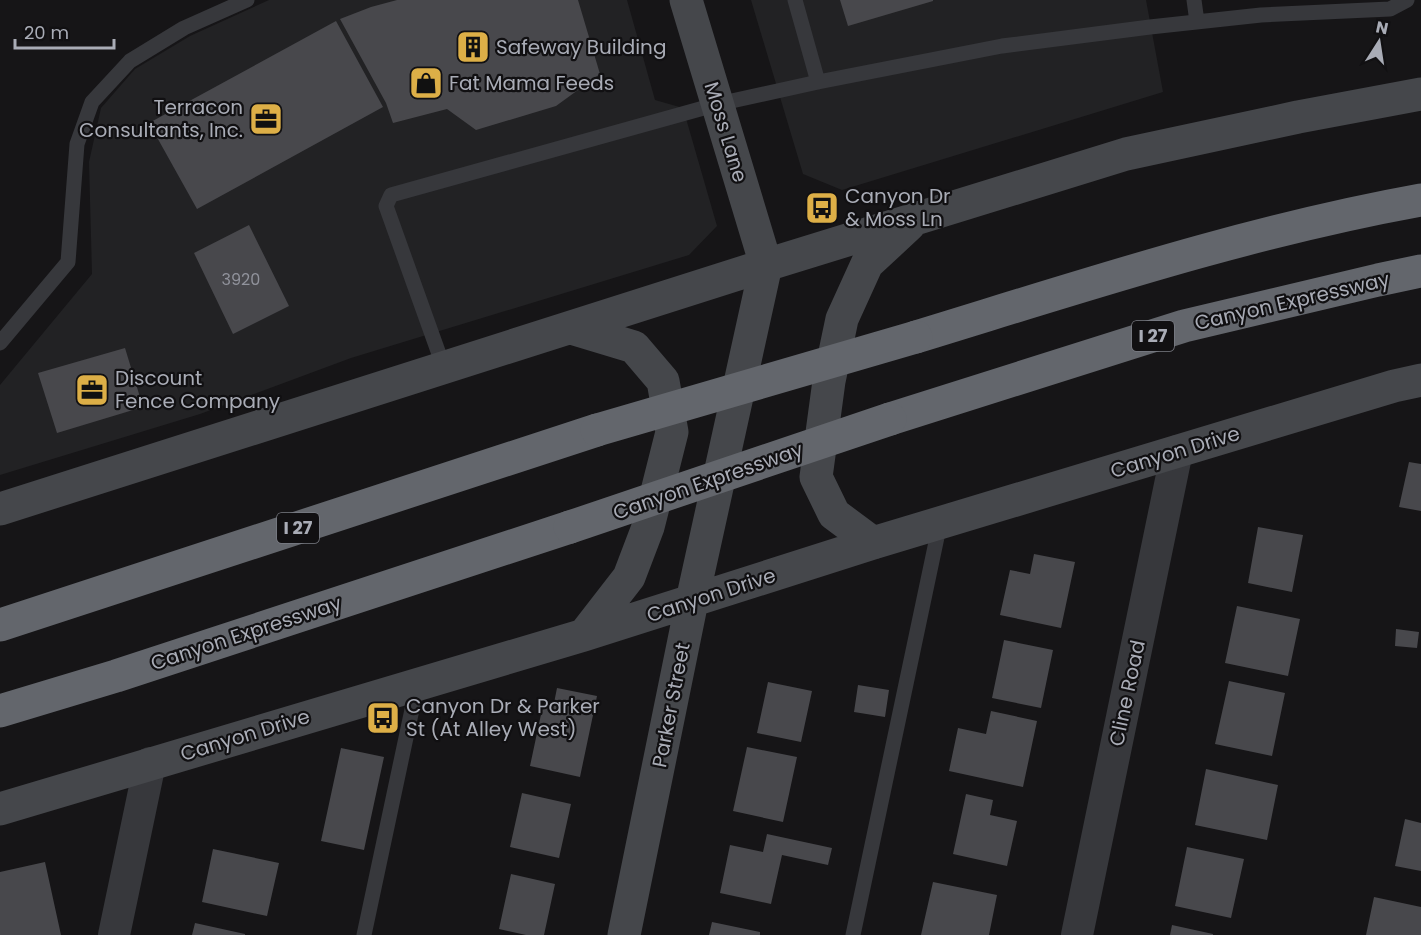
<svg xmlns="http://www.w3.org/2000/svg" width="1421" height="935" viewBox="0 0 1421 935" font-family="Poppins,sans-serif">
<rect width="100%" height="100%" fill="#161517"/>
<path fill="#222224" d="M269,0h358l28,100 28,8 34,118 -28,29 -338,103 -151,56 -200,61v-90l92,-111 -3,-112 12,-54 34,-39 55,-33z
M751,0h395l17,92 -321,98 -39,-16z"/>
<path fill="#48484c" d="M397,0h181l22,74 -44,32 -80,24 -29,-21 -54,14 -7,-20 -46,-84 31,-12z
M840,0h93v1l-85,25z
M336,21l47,86 -186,102 -48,-86z
M249,225l40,81 -56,28 -39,-81z
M125,348l18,59 -86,26 -19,-60z
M1409,462l12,2v47l-22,-4z
M1258,527l45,8 -11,57 -44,-9z
M1034,554l41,8 -14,66 -61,-13 10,-45 20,4z
M1237,606l63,13 -12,57 -63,-13z
M1396,629l23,3 -2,16 -22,-2z
M1004,640l49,10 -12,58 -49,-10z
M1229,681l56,12 -13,63 -57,-12z
M768,682l44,9 -11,51 -44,-9z
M858,685l31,5 -4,27 -31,-5z
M557,688l40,8 -17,81 -50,-11 13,-61 10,3z
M991,711l46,10 -14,66 -74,-16 9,-43 28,6z
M747,747l50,10 -14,65 -50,-11z
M341,748l43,9 -20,93 -43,-9z
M1206,769l72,16 -11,55 -72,-15z
M522,793l49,11 -12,54 -49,-11z
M966,794l27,6 -3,15 27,6 -10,45 -54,-12z
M1405,819l16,4v48l-26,-5z
M767,834l65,14 -4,17 -46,-10 -11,49 -51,-11 10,-48 33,7z
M1187,847l57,12 -13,59 -56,-12z
M213,849l66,14 -12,53 -65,-14z
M45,862l16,73h-61v-63z
M511,874l44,10 -11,51h-18l-27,-6z
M933,882l64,13 -8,40h-68z
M1374,897l47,10v28h-55z
M712,922l48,10v3h-51z
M195,923l50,11v1h-53z
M1172,925l41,9v1h-43z"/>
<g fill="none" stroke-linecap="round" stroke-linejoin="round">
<path stroke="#37383c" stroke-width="15" d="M795,0l23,82
M1194,0l3,22
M0,343l68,-81 9,-118 15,-42 38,-41 54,-33 63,-28
M444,368l-58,-162 5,-11 327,-91 100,-22 184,-36 148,-19 111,-12 129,-6 17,-9
M364,935l53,-249
M853,935l87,-412"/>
<path stroke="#37383c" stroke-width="32" d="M114,935l36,-172
M1077,935l100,-484"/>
<path stroke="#45474b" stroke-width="33" d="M571,328l63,19 29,34 9,51 -24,95 -19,50 -45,58
M0,509l766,-244 360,-111 172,-37 123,-23
M873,543l-39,-29 -18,-37 13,-96 13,-62 25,-55 42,-39
M0,809l584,-174 289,-92 521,-157 27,-6
M624,935l68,-334 74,-336 -80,-265"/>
<path stroke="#63666c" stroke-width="33" d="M916,337c167,-51 333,-106 505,-137
M890,419l294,-93 194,-46 43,-9
M0,625l597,-195
M0,711l116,-35 454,-149"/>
<path stroke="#63666c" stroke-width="33" d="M597,430l319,-93
M570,527l320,-108"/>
</g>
<defs>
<symbol id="building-square" viewBox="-11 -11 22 22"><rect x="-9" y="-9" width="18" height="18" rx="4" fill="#ddaf47" stroke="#111012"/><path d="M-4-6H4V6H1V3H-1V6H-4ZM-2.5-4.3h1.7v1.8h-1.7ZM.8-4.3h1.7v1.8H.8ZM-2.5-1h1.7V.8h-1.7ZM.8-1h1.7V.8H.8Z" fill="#111"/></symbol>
<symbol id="shop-square" viewBox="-11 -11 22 22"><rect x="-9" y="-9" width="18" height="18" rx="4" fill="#ddaf47" stroke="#111012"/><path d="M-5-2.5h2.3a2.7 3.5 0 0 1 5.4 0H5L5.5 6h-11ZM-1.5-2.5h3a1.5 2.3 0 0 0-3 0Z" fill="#111"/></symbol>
<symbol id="office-square" viewBox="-11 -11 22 22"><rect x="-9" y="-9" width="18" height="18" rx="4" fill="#ddaf47" stroke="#111012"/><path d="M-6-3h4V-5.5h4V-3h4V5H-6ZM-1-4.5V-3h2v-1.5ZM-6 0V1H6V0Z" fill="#111"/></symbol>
<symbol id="bus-square" viewBox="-11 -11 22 22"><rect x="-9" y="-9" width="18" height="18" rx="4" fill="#ddaf47" stroke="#111012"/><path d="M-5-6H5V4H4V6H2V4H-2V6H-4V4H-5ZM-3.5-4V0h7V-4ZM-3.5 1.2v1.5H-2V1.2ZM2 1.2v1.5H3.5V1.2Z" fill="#111"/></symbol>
</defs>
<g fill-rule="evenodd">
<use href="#building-square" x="454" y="28" width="38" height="38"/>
<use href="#shop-square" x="407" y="64" width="38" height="38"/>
<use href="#office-square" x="247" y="100" width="38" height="38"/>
<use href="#bus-square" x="803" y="189" width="38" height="38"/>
<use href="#office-square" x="73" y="371" width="38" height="38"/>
<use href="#bus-square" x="364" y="699" width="38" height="38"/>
</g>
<g text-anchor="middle" stroke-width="4.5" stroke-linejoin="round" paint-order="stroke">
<g font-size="16" fill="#91939c">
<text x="241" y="285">3920</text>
</g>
<g fill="#111012" stroke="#7b7d85" stroke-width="1.5">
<rect x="1132" y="321" width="42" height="30" rx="4.5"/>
<rect x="277" y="513" width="42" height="30" rx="4.5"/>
</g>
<g font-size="18" font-weight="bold" fill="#a9acb6">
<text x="1153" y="342">I 27</text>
<text x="298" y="534">I 27</text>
</g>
<g font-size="20" fill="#a9acb6" stroke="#111012" text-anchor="start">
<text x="496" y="54">Safeway Building</text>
<text x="449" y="90">Fat Mama Feeds</text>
<text x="243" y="114" text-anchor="end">Terracon<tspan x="243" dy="23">Consultants, Inc.</tspan></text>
<text x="845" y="203">Canyon Dr<tspan x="845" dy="23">&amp; Moss Ln</tspan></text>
<text x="115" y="385">Discount<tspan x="115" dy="23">Fence Company</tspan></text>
<text x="406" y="713">Canyon Dr &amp; Parker<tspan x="406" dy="23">St (At Alley West)</tspan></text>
</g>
<g font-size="20" fill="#a9acb6" stroke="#111012">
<text transform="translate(726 132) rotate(73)" y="7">Moss Lane</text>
<text transform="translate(1292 301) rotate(-13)" y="7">Canyon Expressway</text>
<text transform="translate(1175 452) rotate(-17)" y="7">Canyon Drive</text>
<text transform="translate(708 481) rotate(-19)" y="7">Canyon Expressway</text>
<text transform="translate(711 595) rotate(-18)" y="7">Canyon Drive</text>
<text transform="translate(246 633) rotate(-18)" y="7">Canyon Expressway</text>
<text transform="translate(1127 693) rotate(-78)" y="7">Cline Road</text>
<text transform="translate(671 705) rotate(-79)" y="7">Parker Street</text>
<text transform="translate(245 735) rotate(-17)" y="7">Canyon Drive</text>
</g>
</g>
<g transform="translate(1379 42) rotate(12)" stroke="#111012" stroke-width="4.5" paint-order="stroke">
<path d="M0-4.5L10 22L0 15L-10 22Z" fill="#a9acb6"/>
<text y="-9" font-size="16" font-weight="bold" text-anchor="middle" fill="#a9acb6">N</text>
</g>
<path d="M15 39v9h99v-9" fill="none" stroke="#a9acb6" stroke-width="3"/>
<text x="24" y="39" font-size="18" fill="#a9acb6" stroke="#111012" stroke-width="4.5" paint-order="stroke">20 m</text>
</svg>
